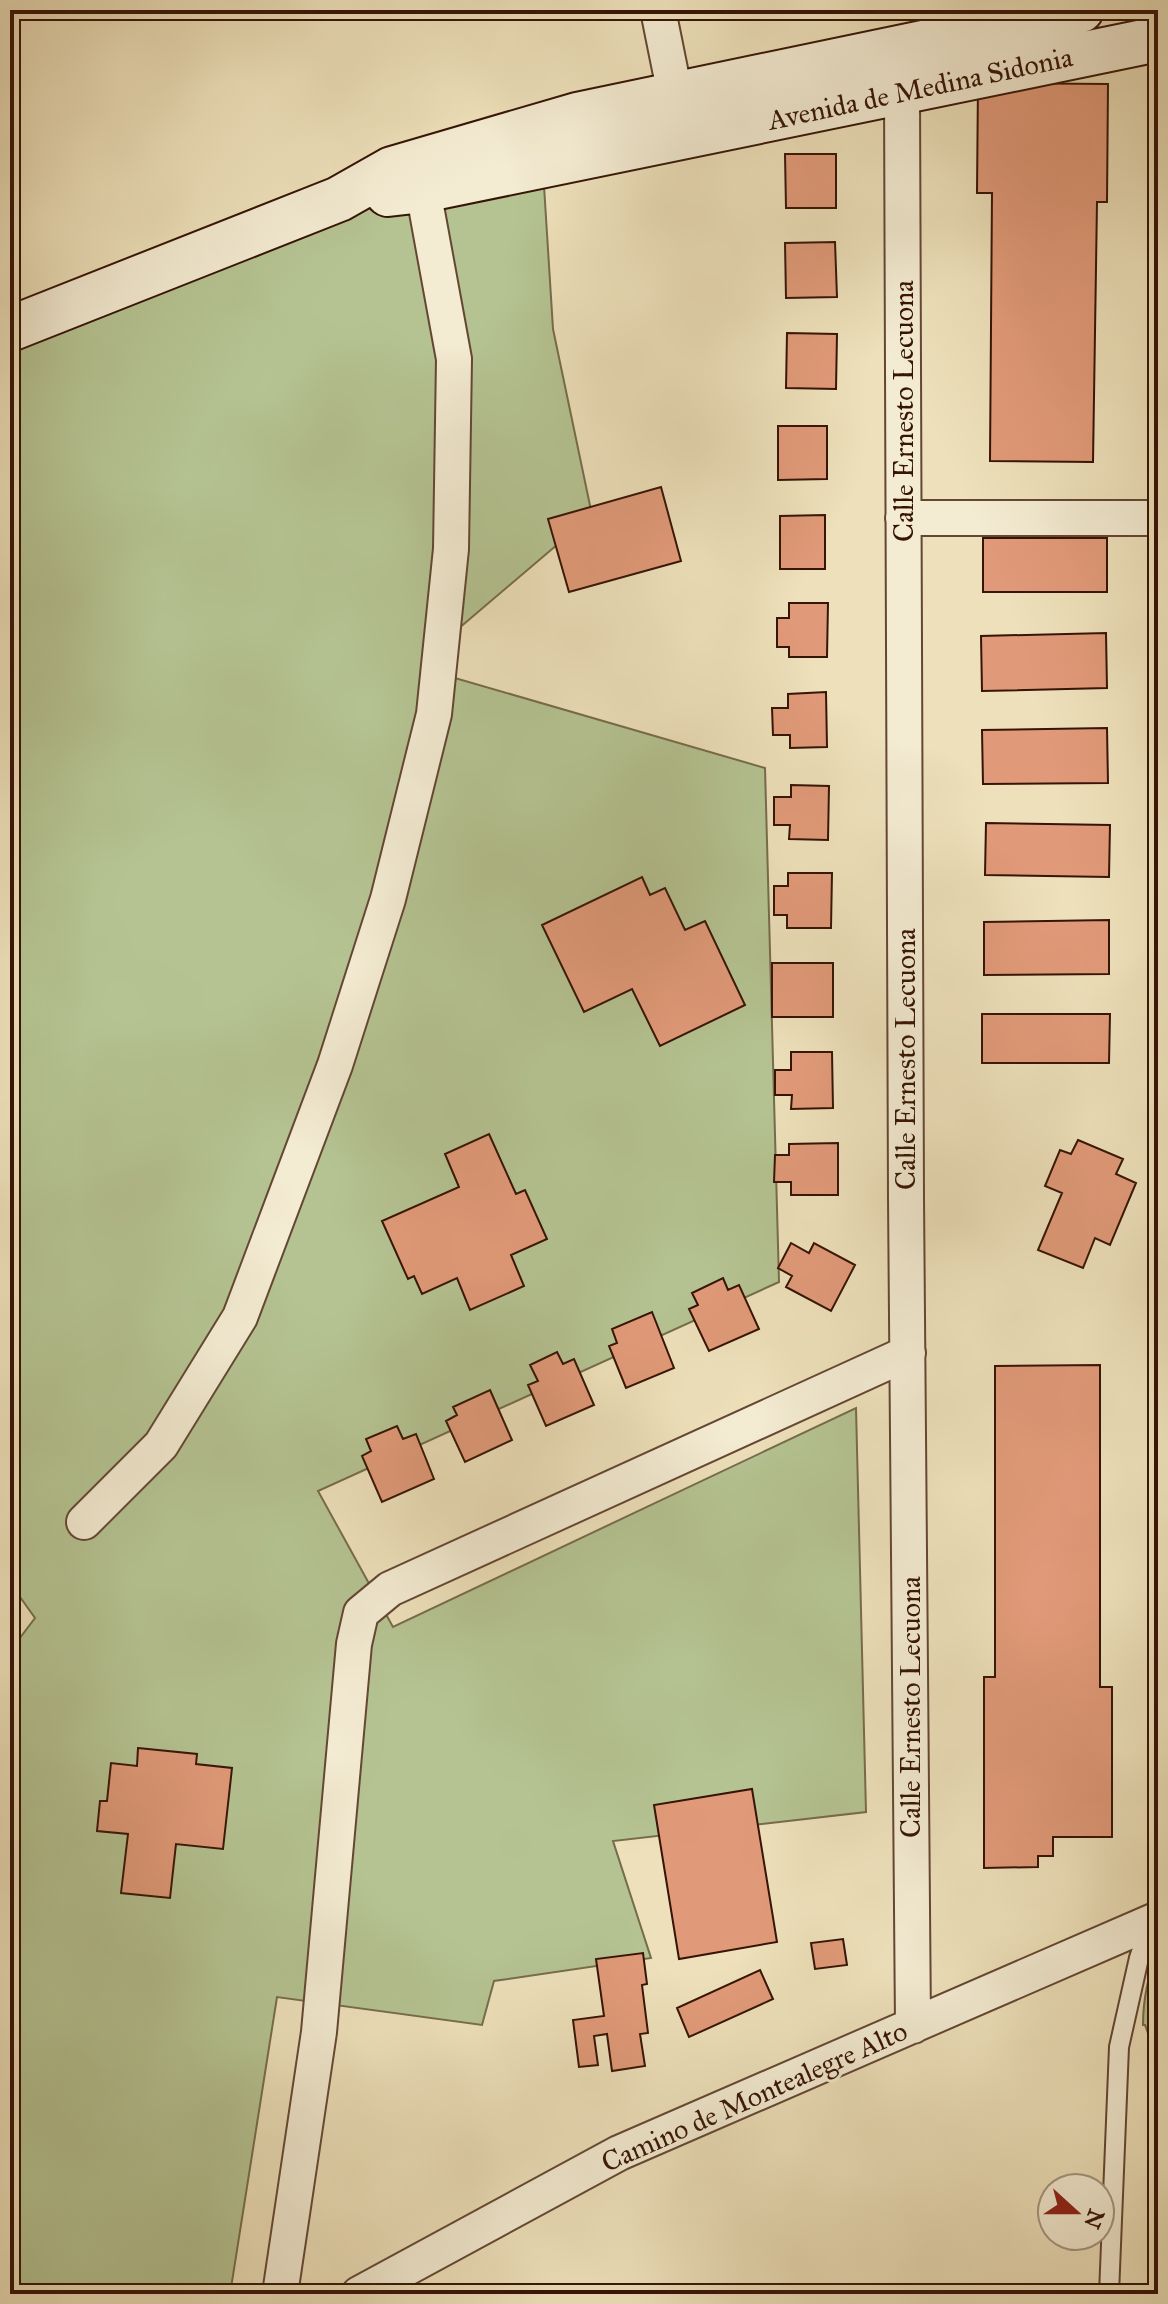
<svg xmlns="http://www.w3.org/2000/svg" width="1168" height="2304" viewBox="0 0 1168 2304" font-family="'IM FELL Great Primer',serif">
<rect width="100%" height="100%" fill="#ede0ba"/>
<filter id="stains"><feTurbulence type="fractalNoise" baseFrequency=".0025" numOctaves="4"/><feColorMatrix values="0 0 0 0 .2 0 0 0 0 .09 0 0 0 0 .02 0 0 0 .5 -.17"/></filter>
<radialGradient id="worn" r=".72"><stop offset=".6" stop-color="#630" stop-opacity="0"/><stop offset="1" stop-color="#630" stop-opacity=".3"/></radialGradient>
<path fill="#b5c392" stroke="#766c4c" stroke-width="2" d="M541,138l12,191 39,186 -134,114 -10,47 317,92 14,514 -461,209 75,136 463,-219 10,404 -253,29 38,117 -157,23 -12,44 -205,-28 -46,291 3,6h-224v-643l25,-33 -25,-35v-1256z
M1158,1951v109l-13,-35h-2c0,-26 5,-50 15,-74z"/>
<path fill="#e19a79" stroke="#361406" stroke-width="2" d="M978,83l130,1 -1,118h-10l-4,260 -103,-1 2,-268h-15z
M785,154h51v54h-50z
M835,242l2,55 -51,1 -1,-55z
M787,333l50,1 -1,55 -50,-1z
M778,426h49v53l-49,1z
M661,487l20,74 -112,31 -21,-73z
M825,515v54h-45v-53z
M983,538h124v54h-124z
M789,603h39l-1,54h-38v-10h-12v-29h12z
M1106,633l1,55 -125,3 -1,-55z
M826,692l1,55 -37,1v-13h-17l-1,-27h16v-14z
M1107,728l1,55 -125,1 -1,-54z
M791,785l38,1 -1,54 -39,-1 1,-14h-16v-28h17z
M986,823l124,2 -1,52 -124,-2z
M788,873h44l-1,55h-44v-13h-13v-29h14z
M642,877l8,18 15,-7 20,42 20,-9 40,84 -85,41 -28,-57 -48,23 -42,-87z
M1109,920v54l-125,1v-53z
M772,963h61v54h-61z
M982,1014h128l-1,49h-127z
M791,1052h41l1,56 -42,1 1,-14h-17v-25h16z
M489,1134l27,60 9,-4 22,49 -36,16 13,31 -54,24 -13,-32 -35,16 -8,-18 -6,3 -26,-58 77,-34 -14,-33z
M1078,1140l45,19 -7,15 20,9 -26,62 -15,-7 -12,30 -45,-18 24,-57 -17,-7 15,-36 11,4z
M838,1143v52h-47v-13h-17l1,-27h14v-11z
M791,1243l18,10 5,-10 41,22 -24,46 -45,-24 6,-11 -14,-8z
M723,1278l5,12 11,-5 20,44 -50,22 -20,-42 9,-4 -6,-12z
M652,1312l22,56 -48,20 -17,-42 8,-3 -5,-14z
M557,1352l6,12 11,-5 20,46 -48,21 -18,-41 10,-4 -8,-16z
M1100,1365v322h12v150h-59v19h-15v11l-54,1v-191h11v-311z
M490,1390l22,50 -47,22 -19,-41 11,-6 -4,-8z
M397,1426l6,13 13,-5 18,45 -52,23 -20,-46 9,-5 -5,-12z
M138,1748l59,6 -1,10 36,4 -9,81 -47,-5 -6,54 -49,-5 7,-59 -31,-3 3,-30h7l4,-38 26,3z
M752,1789l25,153 -98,17 -25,-154z
M843,1939l4,26 -32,4 -4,-26z
M643,1953l4,31 -5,1 6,48 -8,1 5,32 -33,5 -5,-37 -13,2 4,29 -19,2 -6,-47 31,-4 -8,-57z
M760,1970l13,29 -84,38 -12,-29z"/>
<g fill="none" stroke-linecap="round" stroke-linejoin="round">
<defs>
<path id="lane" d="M1109,2294l10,-247 20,-89 12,-36"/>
<path id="street" d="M658,10l22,109
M902,92l4,1106 7,828
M903,518h255
M84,1522l77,-77 79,-128 95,-252 53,-166 46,-185 17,-165 3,-190 -31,-169
M280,2294l39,-262 35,-388 7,-31 29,-24 518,-236
M359,2294l260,-141 539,-234"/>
<path id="secondary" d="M388,194l35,-4 735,-151
M10,329l329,-130 53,-30 185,-54 504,-105"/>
</defs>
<use href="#lane" stroke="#644733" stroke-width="22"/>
<use href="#street" stroke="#644733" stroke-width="38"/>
<use href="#secondary" stroke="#361406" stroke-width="48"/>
<use href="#lane" stroke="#f3ebd2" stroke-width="18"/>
<use href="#street" stroke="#f3ebd2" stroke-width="34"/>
<use href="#secondary" stroke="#f3ebd2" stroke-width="44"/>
</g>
<g text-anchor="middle" stroke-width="6" stroke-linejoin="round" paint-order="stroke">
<g font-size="28" fill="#361406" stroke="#f3ebd2">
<text transform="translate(920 88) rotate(-12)" y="10">Avenida de Medina Sidonia</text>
<text transform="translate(903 411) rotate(-90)" y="10">Calle Ernesto Lecuona</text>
<text transform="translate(905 1059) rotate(-90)" y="10">Calle Ernesto Lecuona</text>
<text transform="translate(910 1707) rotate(-90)" y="10">Calle Ernesto Lecuona</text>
<text transform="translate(754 2096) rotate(-24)" y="10">Camino de Montealegre Alto</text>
</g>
</g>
<rect width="1168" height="2304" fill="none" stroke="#ede0ba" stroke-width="40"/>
<rect x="12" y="12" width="1144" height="2280" fill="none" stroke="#361406" stroke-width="4"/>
<rect x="20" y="20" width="1128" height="2264" fill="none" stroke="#361406" stroke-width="2"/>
<g transform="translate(1076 2212) rotate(111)"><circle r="38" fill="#f3ebd2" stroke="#a79580" stroke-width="2"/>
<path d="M0-6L14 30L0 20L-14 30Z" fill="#8f2418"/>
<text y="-12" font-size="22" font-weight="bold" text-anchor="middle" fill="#361406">N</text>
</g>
<rect width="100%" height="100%" filter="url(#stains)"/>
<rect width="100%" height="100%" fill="url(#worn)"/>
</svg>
